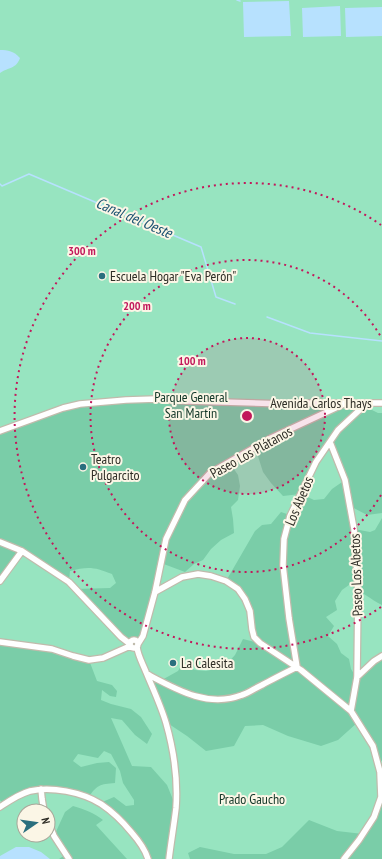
<svg xmlns="http://www.w3.org/2000/svg" width="382" height="859" viewBox="0 0 382 859" font-family="'PT Sans Narrow',sans-serif">
<rect width="100%" height="100%" fill="#fbf6e6"/>
<path fill="#97e4c0" fill-rule="evenodd" d="M0,0h382v859h-382zM24,811h24v24h-24z"/>
<path fill="#7acda8" fill-rule="evenodd" d="M126,400l220,3 18,3 14,7h4v100l-15,2 -17,-9 4,23 16,3 5,-2 7,-12v87c-12,-6 -21,-14 -33,-20l-7,5 -7,11 2,9 -11,7 8,9 -6,10 9,8 4,9 8,6 2,10 5,8 26,-21v105l-6,-3 -18,-36 -20,18 -17,6 -33,-10 -25,-11 -18,1 -11,20 -28,5 -19,-15 -21,-14 -19,-48 13,7 18,-10 4,-7 13,6 11,1 18,-4 11,-12 8,-16 16,4 -5,-6 -9,-38 -19,-18 29,-50 7,-6 9,-1 10,-12 9,3 10,-21 -17,2 -12,-13 -8,-11 -8,-25 -26,15 9,13 2,11 -2,14 -7,7 2,12 1,14 -13,7 -10,9 -8,11 -9,4 -9,8 -24,-9 -18,73 -7,5 -2,-1 -3,2 -9,-4 -47,-49 35,-1 6,-5 -4,-9c-17,-7 -24,-8 -42,-3l-1,11 -47,-31 -22,30v-150l64,-23zM330,442l15,38 -13,9 -8,10 -10,1 -13,-6z
M0,642l52,7 37,11 8,21 15,4 5,6 -1,6 -6,-1 -8,-6 -1,10 10,4 20,5 10,8 11,17 -5,10 -12,-9 -13,-15 -11,-2 21,48 19,1 16,18 9,22 -6,38 -5,14h-14l-4,-4 -8,-14 -39,-38 14,-6 12,9 8,-1v-5l-11,-17 -3,-12 -9,-17 -7,-3 -6,7 -20,-4 -5,7 8,6 16,-4 12,-1 7,6 -1,15c-15,1 -18,2 -27,15l-23,-7h-37l-25,14 -3,-5z
M382,797v62h-192l-2,-6 12,-6 34,7h32l16,-7 27,-27 28,11 26,3z
M73,806c11,3 21,7 30,14l-7,5 31,34h-68l6,-4 -11,-19 11,-24z"/>
<path fill="#b7e1fe" d="M289,1l2,35 -47,1 -1,-35z
M340,6l1,30 -38,1 -1,-29z
M382,7v29l-36,1 -1,-29z
M0,50c8,0 14,1 20,8 -4,11 -11,9 -20,15v4z
M16,847h13l12,5 9,7h-50v-3z"/>
<g fill="none" stroke-linecap="round" stroke-linejoin="round">
<path stroke="#b7e1fe" stroke-width="1.5" d="M237,0l3,1
M0,184l2,2 27,-12 172,73 15,50 19,7
M267,317l43,16 72,8"/>
<defs>
<path id="minor" d="M0,431l63,-23 17,-4 46,-4 30,-1 32,2 98,3 26,-1h70
M330,442l15,38 9,49 4,61 -1,87 -6,34
M0,542l22,9 47,31 52,55 9,7
M0,581l22,-30
M155,592l27,-15 16,-3 13,2 15,5 12,8 7,10 5,12 2,18 2,8 6,6 41,27 50,41 22,35 7,26 1,25 -7,20 -15,23 -15,19
M130 644a4 4 0 1 1 8 0a4 4 0 1 1-8 0Z
M0,642l52,7 21,7 16,4 14,-2 27,-12
M138,644l5,-8 12,-44 11,-53 19,-39 25,-27 61,-35 73,-34
M137,647c1,9 6,17 9,25 7,17 15,34 20,51 8,28 12,56 10,85 -2,17 -5,34 -7,51
M297,667l-8,-49 -6,-53 1,-26 6,-23 26,-54 22,-32 29,-27
M147,674c30,16 61,34 95,21 7,-2 13,-7 20,-10 11,-6 23,-12 35,-18
M357,677l17,-16 8,-5
M41,789l1,10 2,12
M0,807c9,-6 19,-13 30,-16 21,-5 52,1 71,13 12,8 22,18 31,29 7,8 13,16 16,26
M48,821l6,15 15,23"/>
</defs>
<use href="#minor" stroke="#c0bbac" stroke-width="8"/>
<use href="#minor" stroke="#fff" stroke-width="5.5"/>
</g>
<circle cx="247" cy="416" r="78" fill="#c2185b" fill-opacity=".12"/>
<g fill="none" stroke="#c2185b" stroke-width="2" stroke-dasharray="2 4">
<circle cx="247" cy="416" r="78"/>
<path d="M381 495A156 156 0 1 1 381 337"/>
<path d="M381 607A233 233 0 1 1 381 225"/>
</g>
<g fill="#2a6f7e" stroke="#fbf6e6" stroke-width="1.5">
<circle cx="102" cy="276" r="4"/>
<circle cx="83" cy="467" r="4"/>
<circle cx="173" cy="663" r="4"/>
</g>
<g text-anchor="middle" stroke-width="4" stroke-linejoin="round" paint-order="stroke">
<g font-size="14" fill="#2e2d26" stroke="#fbf6e6" text-anchor="start">
<text x="110" y="281">Escuela Hogar "Eva Perón"</text>
<text x="91" y="464">Teatro<tspan x="91" dy="16">Pulgarcito</tspan></text>
<text x="181" y="668">La Calesita</text>
</g>
<g font-size="14" fill="#113627" stroke="#fbf6e6">
<text x="191" y="402">Parque General<tspan x="191" dy="16">San Martín</tspan></text>
<text x="252" y="804">Prado Gaucho</text>
</g>
<g font-size="14" fill="#2e2d26" stroke="#fbf6e6">
<text x="321" y="408">Avenida Carlos Thays</text>
<text transform="translate(251 452) rotate(-29)" y="5">Paseo Los Plátanos</text>
<text transform="translate(299 501) rotate(-67)" y="5">Los Abetos</text>
<text transform="translate(356 575) rotate(-92)" y="5">Paseo Los Abetos</text>
</g>
<g font-size="15" font-style="italic" fill="#1b5272" stroke="#fbf6e6">
<text transform="translate(134 218) rotate(23)" y="5">Canal del Oeste</text>
</g>
</g>
<circle cx="247" cy="416" r="6" fill="#c2185b" stroke="#fbf6e6" stroke-width="2"/>
<g font-size="12" text-anchor="middle" font-weight="bold" fill="#c2185b" stroke="#fbf6e6" stroke-width="4" stroke-linejoin="round" paint-order="stroke">
<text x="82" y="255">300 m</text>
<text x="137" y="310">200 m</text>
<text x="192" y="365">100 m</text>
</g>
<g transform="translate(36 823) rotate(77)"><circle r="19" fill="#fbf6e6" stroke="#a9a699"/>
<path d="M0-3L7 15L0 10L-7 15Z" fill="#2a6f7e"/>
<text y="-6" font-size="11" font-weight="bold" text-anchor="middle" fill="#2e2d26">N</text>
</g>
</svg>
